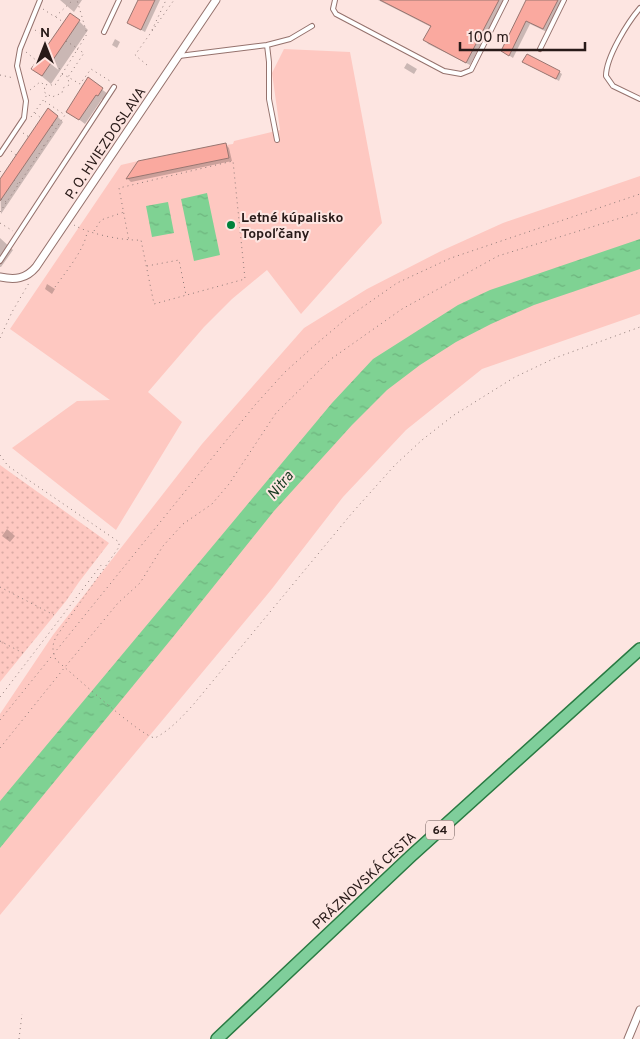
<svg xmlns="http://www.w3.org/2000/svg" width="640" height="1039" viewBox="0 0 640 1039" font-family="Overpass,sans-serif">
<defs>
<pattern id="garden-dots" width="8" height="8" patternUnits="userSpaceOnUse" patternTransform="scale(1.25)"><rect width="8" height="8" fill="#fec8c1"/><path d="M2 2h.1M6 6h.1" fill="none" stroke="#daaba5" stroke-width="1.8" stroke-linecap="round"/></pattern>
<pattern id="water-ripples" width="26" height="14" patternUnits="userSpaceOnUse" patternTransform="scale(1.25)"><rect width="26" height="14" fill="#7fd293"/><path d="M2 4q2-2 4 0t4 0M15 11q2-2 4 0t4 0" fill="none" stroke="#6eb47e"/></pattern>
</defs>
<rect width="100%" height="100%" fill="#fde5e1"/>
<path fill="#fec8c1" d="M284,49l66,3 32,171 -81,91 -34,-44 -35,29 -28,28 -56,65 34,30 -66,108 -104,-82 65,-47 33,-1 -100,-71 111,-164 17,-4 -11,18 102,-21 -3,-13 7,-1 1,-3 46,-11 -8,-57z
M640,176v138l-158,55 -76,61 -63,67 -72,93 -271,325v-201l53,-79 149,-191 102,-116 63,-39 74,-38 62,-28z"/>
<path fill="url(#garden-dots)" d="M0,465l109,78 -30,39 -13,19 -66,81z"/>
<path fill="url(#water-ripples)" d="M207,193l13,62 -26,6 -13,-62z
M168,202l6,31 -22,4 -6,-31z
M640,239v30l-106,36 -43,19 -35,18 -36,23 -33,25 -35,35 -78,86 -101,126 -173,211v-47l332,-398 41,-44 85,-54 32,-15z"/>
<path fill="#0003" d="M60,0h22l-8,12z
M140,0h20l-15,32 -16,-9z
M378,0h126l-34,65 -42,-21 -3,-4 6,-13z
M528,0h35l-16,32 -17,-8 -17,34 -11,-7z
M79,21l9,9 -37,54 -18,-15z
M115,39l5,3 -3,6 -5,-3z
M524,62l35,10 3,2 -3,7z
M407,63l10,6 -3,5 -10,-6z
M88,79l20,15 -5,6 -1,-1 -17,25 -17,-13z
M57,116l6,6 -62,92 -1,-33z
M225,144l4,4 3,13 -101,21 -3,-3 10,-17z
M0,238l13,12 -12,17h-1z
M47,284l8,5 -3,5 -7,-5z
M7,529l8,7 -5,6 -8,-6z"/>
<path fill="#faa99f" stroke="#997671" d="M138,0h17l-14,30 -14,-7z
M380,0h119l-33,63 -43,-23 8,-14z
M526,0h32l-15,29 -17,-8 -17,35 -8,-5z
M70,13l10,7 -38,56 -11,-7z
M527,54l33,17 -4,8 -34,-17z
M88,77l15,11 -5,8 -2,-1 -17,25 -13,-8z
M48,108l10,8 -58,85v-22z
M226,143l3,15 -103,21 12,-18z"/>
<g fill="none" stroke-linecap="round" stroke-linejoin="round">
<defs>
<path id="lane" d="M335,0l-2,9 3,5 108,57 17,3 10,-4 35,-70
M640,8c-12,14 -34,49 -34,68l7,10 27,13
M104,32l15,-32
M267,45l23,-6 22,-13
M540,49l24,-49
M179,56l88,-11 2,17v37l8,41
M0,154l24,-36 2,-17 -9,-35 3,-17 20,-49
M0,261l114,-174"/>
<path id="street" d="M0,277c15,3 26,2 36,-10l180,-267
M628,1039l12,-29"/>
<path id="primary" d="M217,1039l194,-183 229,-207"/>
</defs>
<use href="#lane" stroke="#95726d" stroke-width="6"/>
<use href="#street" stroke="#95726d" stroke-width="9"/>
<use href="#primary" stroke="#297a42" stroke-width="14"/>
<path stroke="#8e7b78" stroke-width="1" stroke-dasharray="1 4" stroke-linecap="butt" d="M43,9l12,8 18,-17
M56,17l7,5
M35,30l16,11
M152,30l14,-30
M66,41l11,7
M77,49l7,4 -16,24 12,7 11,-15 19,12
M26,52l11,9
M51,63l12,8
M147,65l-12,-10 39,-55
M62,74l25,-40 -10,-34
M62,74l6,3 1,8 -6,3 -1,5 -10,4 -8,-5 1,-7 5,-1 3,2 3,-2z
M0,75l14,3
M30,90l10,-8 5,3
M35,113l6,5
M31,117l16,-22
M52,125l4,3
M23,133l6,4
M39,143l5,3
M11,151l5,4
M0,171l3,3
M14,180l4,4
M1,199l5,3
M0,212l65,-97 -22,-15
M0,223l13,8
M74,225c15,9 50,16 67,15l13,64 91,-25 -12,-118 -114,27 10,53
M94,231l7,-11 23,-8
M147,266l32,-6 7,35
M55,287c10,-14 30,-38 32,-55
M0,338l12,-26 17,-29
M0,455l8,11 111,76v5l-63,90c-4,8 -4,14 0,23 16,13 84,76 99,78 15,-8 26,-20 38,-33l159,-192 43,-48 27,-25 32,-25 61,-38 40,-19 85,-31
M0,587l54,28
M0,641l23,12
M0,697l102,-133
M0,720l255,-315 30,-33 30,-27 32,-27 50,-35 54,-25 189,-64
M0,748l65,-81 53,-64 22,-20 23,-37 20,-22 29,-20 17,-20 47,-71 55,-54 71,-50 96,-53 142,-44
M19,1039l3,-25"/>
<use href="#lane" stroke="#fff" stroke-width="4"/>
<use href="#street" stroke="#fff" stroke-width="7"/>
<use href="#primary" stroke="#7fce9b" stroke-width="11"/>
</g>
<circle fill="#00823c" stroke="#fde5e1" stroke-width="2" cx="231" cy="225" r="5"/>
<g text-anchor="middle" stroke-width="4" stroke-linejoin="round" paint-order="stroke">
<rect fill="#fde5e1" stroke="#685754" stroke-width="1" x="426" y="820.5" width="28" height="19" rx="4"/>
<g font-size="12" font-weight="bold" fill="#281a18">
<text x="440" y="834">64</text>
</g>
<g font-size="14" fill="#281a18" stroke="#fde5e1">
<text transform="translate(105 143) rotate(-56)" y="5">P. O. HVIEZDOSLAVA</text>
<text transform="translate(364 880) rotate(-43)" y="5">PRÁZNOVSKÁ CESTA</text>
</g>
<g font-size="14" font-weight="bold" fill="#281a18" stroke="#fde5e1" text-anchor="start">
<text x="241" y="222">Letné kúpalisko<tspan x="241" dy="16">Topoľčany</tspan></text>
</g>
<g font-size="15" font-style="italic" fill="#173a21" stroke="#fde5e1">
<text transform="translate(280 485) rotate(-50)" y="5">Nitra</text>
</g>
</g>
<g transform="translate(45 45)" stroke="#fde5e1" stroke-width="4" paint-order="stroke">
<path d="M0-4L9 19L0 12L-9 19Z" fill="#281a18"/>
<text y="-8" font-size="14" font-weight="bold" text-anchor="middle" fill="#281a18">N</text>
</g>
<path d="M460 42v8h125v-8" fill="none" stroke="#281a18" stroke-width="2.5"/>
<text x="468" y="42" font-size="15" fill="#281a18" stroke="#fde5e1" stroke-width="4" paint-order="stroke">100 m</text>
</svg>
